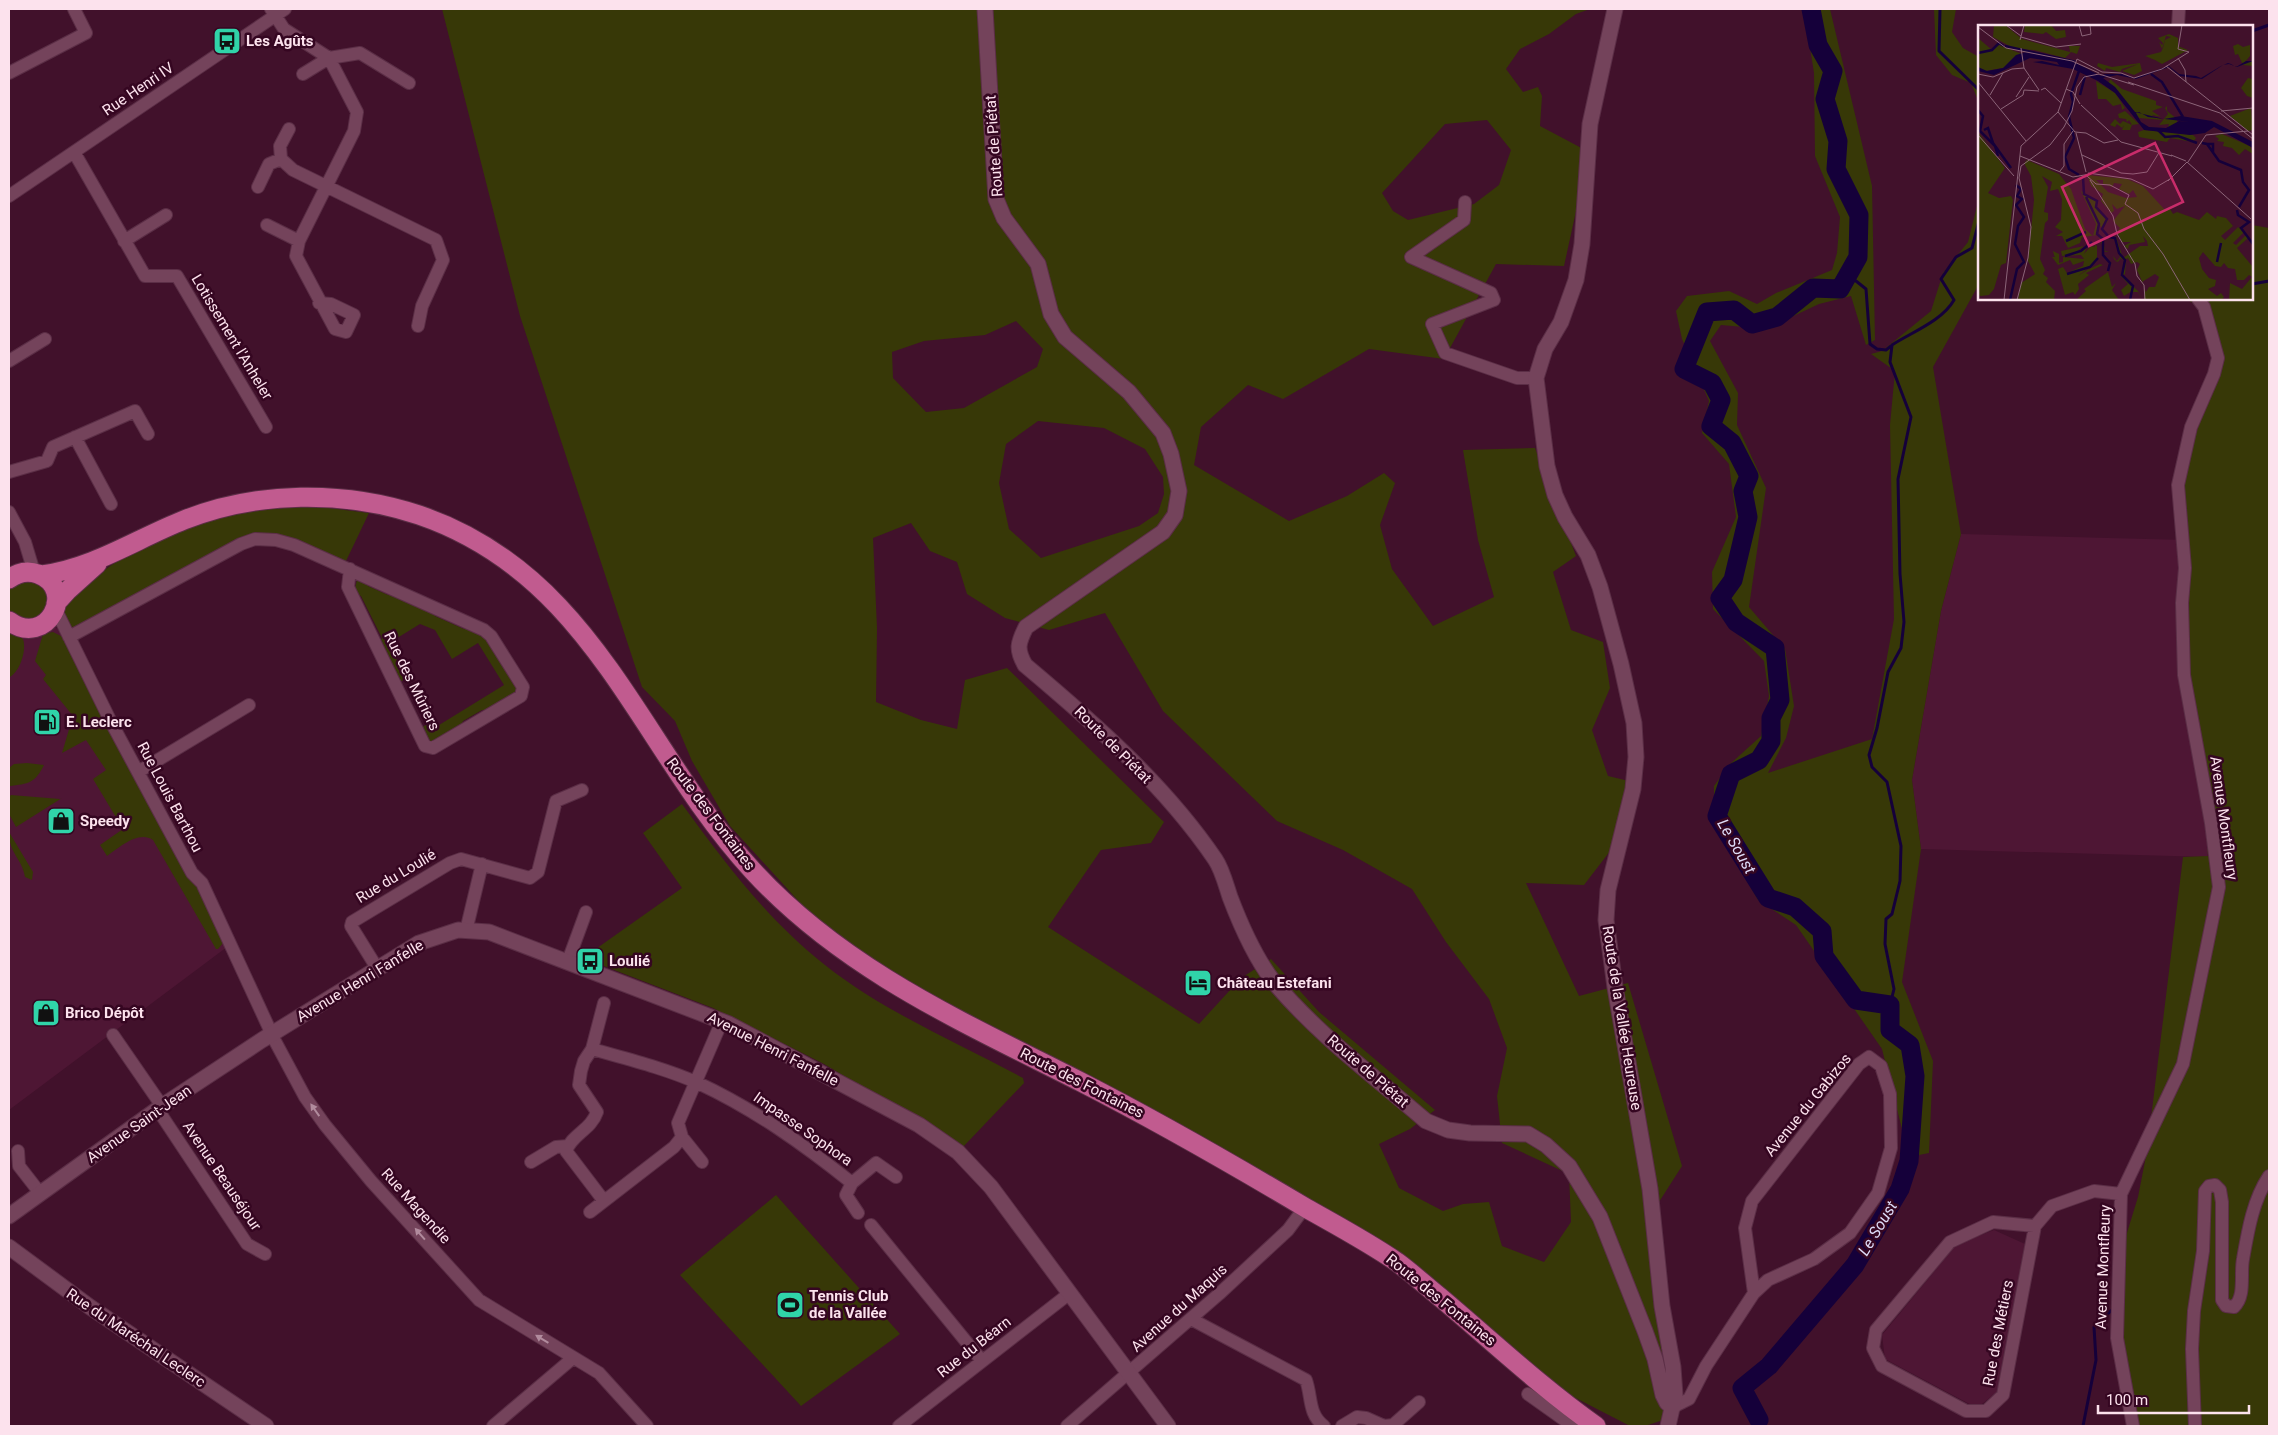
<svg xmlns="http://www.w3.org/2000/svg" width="2278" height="1435" viewBox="0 0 2278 1435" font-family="Roboto,sans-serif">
<rect width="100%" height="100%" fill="#41112b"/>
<path fill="#4e1634" d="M1961,534l224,6 23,317 -287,-8 -9,-69 29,-169z
M9,625l42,1 10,4 170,314 -222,166z
M1994,1230l31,14 -27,147 -21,17 -92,-49 -3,-24 75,-91z"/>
<path fill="#373807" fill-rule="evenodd" d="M442,9h1148l-14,5 -27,20 -29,15 -14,20 17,23 15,-5 4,9 -2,30 49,26 -25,114 -68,-2 -52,95 -75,-10 -86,50 -35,-14 -47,42 -7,38 95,56 58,-25 37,-23 11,10 -15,42 12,44 41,57 61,-29 -16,-57 -15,-90 72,-2 41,108 -23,16 18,58 32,12 7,46 -18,42 16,46 21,5 -15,65 -30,39 -58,-2 53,113 49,-13 54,183 -32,50 16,180 -3,24 -18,6h-15l-66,-34 -161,-138 -225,-130 -269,-137 -95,-69 -84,-92 -38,-65 -17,-40 -33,-34 -122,-371zM1487,120l24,30 -12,35 -25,19 -66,16 -15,-9 -11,-18 63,-69zM1016,321l27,28 -6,18 -73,41 -38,4 -33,-34 -1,-26 32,-11 61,-6zM1038,421l66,7 41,21 18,28 1,17 -6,19 -19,13 -98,32 -32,-29 -10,-46 7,-39zM911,523l19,28 27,11 10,32 38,24 44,12 56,-17 58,98 114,110 66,29 69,39 34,53 43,57 18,49 -10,48 5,47 67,31 2,48 -27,40 -42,-16 -13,-44 -26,2 -20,7 -44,-23 -20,-44 31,-15 25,-19 -116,-98 -48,-53 -30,19 -42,46 -151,-97 53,-77 50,-7 13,-21 -157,-154 -42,12 -8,49 -36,-9 -45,-18 1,-74 -4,-90z
M1804,9h26l42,177 3,154 -9,5 -15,-49 -32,8 -53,25 -45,-4 -11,16 28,52 -1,32 29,63 -17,119 36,42 9,57 -8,32 -18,35 104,-34 22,-120 -4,-194 5,-54 -24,-17 11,-3 49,-40 12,-38 25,-31 11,-44v86l-46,83 28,167 -20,77 -29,169 9,69 -19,133 31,79 -4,92 -20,4 -27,-108 -86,-124 -38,-25 -44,-78v-36l15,-21 32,-29 8,-40 -5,-35 -51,-52 -1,-37 24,-55 -7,-53 -27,-31 7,-32 -27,-62 -6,-28 11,-15 42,-5 28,13 19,-11 56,-23 5,-17 3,-36 -25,-61 -1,-83z
M1934,9h22l-4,23 11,16 16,9v60v-14l-8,-20 -19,-8 -16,-20z
M2252,225l17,3v1198h-133l-18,-90v-74l20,-65 9,-46 36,-294 25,-1 -6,-81 -15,-105 -4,-199 36,-104 -9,-51 -23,-17h65z
M312,506l57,7 -23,48 -86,-26 -185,95c-6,-6 -12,-14 -10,-23 2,-7 10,-12 15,-17 37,-35 89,-57 137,-71 31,-9 63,-11 95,-13z
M28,578l20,11 2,19 -19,15 -22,-12 1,-23z
M357,580l10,1 1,5 20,9 5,-2 41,18 1,5 29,13 5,-2 13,6 36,52 -1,6 -30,20 -5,-1 -19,11 -2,5 -27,17 -4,-1 -8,-15 6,-3 3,6 73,-45 -26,-42 -26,16 -17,-29 -15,-6 -31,19 17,36 -7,3 -19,-40 2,-4 -21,-42 -3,-1 -3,-7z
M9,630l14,9c4,11 -3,32 -13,38z
M53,632l10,5 134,249 26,57 -5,6h-2l-63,-109c-15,-10 -34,8 -46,16l-7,-11 23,-16 -30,-50 13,-9 -20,-30 -24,13 11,-37 -30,-37 3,-4 -11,-14 8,-27z
M27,763l17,2c-9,18 -15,19 -35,21v-18l5,-4z
M11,795l49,4 2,-1 -46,29 -7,-13v-17z
M682,804c43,59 85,115 143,161 59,47 132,77 198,113l1,5 -61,64 -139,-83 -111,-56 -130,-50 99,-70 -39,-55z
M9,832l24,40 -1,8 -7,-3c-3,-19 -16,-23 -16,-45z
M776,1195l124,139 -99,72 -121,-131z"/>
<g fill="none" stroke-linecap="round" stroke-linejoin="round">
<path stroke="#15003a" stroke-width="3" d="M1940,9l-1,42 40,39
M2252,31l17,-6
M1846,278l10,3 10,8 4,55 7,5 9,1 5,-4
M2252,284l17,-3
M1890,1005l4,-16 -9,-45 1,-25 6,-5 8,-33 1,-35 -14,-64 -15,-15 -3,-12 8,-27 11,-56 13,-24 3,-26 -4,-48 -2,-95 13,-62 -21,-55 2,-17c20,-13 50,-24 62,-45l-13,-21 15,-22 16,-9 7,-27
M2083,1426l13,-66 -2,-33 20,-19"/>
<path stroke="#15003a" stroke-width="19" d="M1759,1420l-17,-32 27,-22 86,-101 45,-76 9,-28 6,-85 -5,-31 -20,-15v-25l-34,-5 -32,-44 -2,-25 -27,-24 -27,-9 -51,-82 14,-42 28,-14 12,-19v-23l9,-18 -5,-52 -39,-26 -16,-24 13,-18 15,-63 -5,-26 6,-15 -17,-33 -21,-17 10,-26 -9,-17 -28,-14 23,-57 27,-2 18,14 25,-7 36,-29 27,1 18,-32 1,-42 -23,-46 2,-28 -13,-42 8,-28 -15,-26 -7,-36"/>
<defs>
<path id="minor" d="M271,9l13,20 45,29 28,54 -3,19 -55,110 -3,15 39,73 11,3 8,-17 -23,-11 -12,-1
M2178,26l1,-17
M9,73l77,-40 -12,-24
M303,74l26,-16 31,-5 49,30
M289,129l-9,17 1,13 12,11 143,70 7,20 -21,46 -4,20
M74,152l71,124h32l89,151
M258,187l11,-23 12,-5
M9,196l276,-187
M1465,202l-1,18 -53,37 80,36 3,7 -62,24 13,29 72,25h19
M267,225l32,16
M124,241l42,-26
M9,361l36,-22
M75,437l36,67
M9,472l38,-11 6,-14 82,-36 13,23
M9,512l16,30 9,30
M55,608l56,114 81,151 10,10 73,158 30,56 20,28 46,56 108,119 120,73 48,53
M69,637l172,-93 14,-5 21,1 18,5 190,85 7,6 32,51 -2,9 -88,52 -8,-2 -77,-159 2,-18
M138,772l111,-67
M466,931l16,-67
M568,961l18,-49
M377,968l-26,-42 1,-4 98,-59 11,-4 69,19 8,-6 18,-71 26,-11
M113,1035l49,71
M592,1049c35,10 72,19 106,34 56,26 105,61 154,100l-6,12 12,18
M158,1110l89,134 18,10
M18,1151l1,15 21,27
M531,1162l25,-15 12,-1
M702,1162l-20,-25 -4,-14 44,-102
M852,1183l24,-20 20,14
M604,1201l-38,-50c6,-17 25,-21 31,-39l-18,-27 2,-14 3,-10 8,-12 12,-46
M590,1212l84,-65 8,-10
M871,1225l111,136
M2035,1226l-42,-4 -43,20 -74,88 -3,18 9,18 84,45h20l17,-16 32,-169 17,-20 42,-15 27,3
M1191,1319l115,61c6,17 2,34 18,46
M1528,1394l45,32
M1673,1407l16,-8 17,-33 48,-73 14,-13 46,-21 36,-26 28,-40 13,-45 -1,-54 -9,-28 -12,-9 -10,7 -107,137 -7,27 9,65
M493,1426l80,-68
M899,1426l171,-133
M1067,1426l152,-132 69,-64 17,-23
M1342,1426l15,-9 9,1 18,8 9,-1 26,-23
M2133,1426l-16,-88 4,-144 62,-130 36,-177 -8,-64 -27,-148 -2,-72 3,-35 -7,-83 13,-58 23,-53 4,-16 -14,-51 -6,-8
M2195,1426l-3,-77 2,-38 9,-60 2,-60 4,-5 6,-1 5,5 2,12v98l4,6 8,1c12,-11 6,-33 9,-48 5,-29 10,-59 26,-83"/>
<path id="tertiary" d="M985,9l11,190 8,19 34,46 13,50 14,23 64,55 34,41 8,21 8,37 -4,24 -12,17 -137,95c-8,16 -10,22 -1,38 69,58 139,119 190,194 7,10 11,26 15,38 11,29 24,59 43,84 44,53 101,95 153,140l22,9 22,3 58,1 18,11 23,21 31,51 45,114 10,28 8,36 4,8 6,4
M1615,9l-25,115 -8,120 -6,36 -15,42 -16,27 -9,29 11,88 8,29 10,22 23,38 12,32 21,77 13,59 2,34 -3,32 -25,101 -2,30 9,67 35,202 12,117 11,61 2,28 -7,31
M9,1216l153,-110 100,-66 157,-97 39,-13 31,2 240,92 190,101 39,27 33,35 177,239
M9,1247l81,60 176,119"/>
<path id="primary" d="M42,575c52,-7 94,-36 142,-55 73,-29 160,-30 235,-5 176,60 219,231 334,356 91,99 210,151 328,211 76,39 151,82 225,126 30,17 62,34 91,54 15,11 29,24 44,36 51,43 101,90 155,128
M9,579c8,-6 18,-9 29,-5 40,15 9,75 -29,47
M56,603l11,-12 30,-27"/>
</defs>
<use href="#minor" stroke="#5b2e46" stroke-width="14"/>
<use href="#tertiary" stroke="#5b2e46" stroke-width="17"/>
<use href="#primary" stroke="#5b2e46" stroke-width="21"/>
<use href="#minor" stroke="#74435b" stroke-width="12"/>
<use href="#tertiary" stroke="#74435b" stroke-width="15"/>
<use href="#primary" stroke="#c15b8f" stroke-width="19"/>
</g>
<defs><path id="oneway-solid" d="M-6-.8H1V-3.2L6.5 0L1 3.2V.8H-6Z" transform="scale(1.25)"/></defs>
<g fill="#b18b9d">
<use href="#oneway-solid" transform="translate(315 1110) rotate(-125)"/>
<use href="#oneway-solid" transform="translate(420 1234) rotate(-131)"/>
<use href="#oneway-solid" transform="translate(542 1339) rotate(-149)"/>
</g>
<defs>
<symbol id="bus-square" viewBox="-11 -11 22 22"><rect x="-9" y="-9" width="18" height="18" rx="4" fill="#30d4a9" stroke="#350621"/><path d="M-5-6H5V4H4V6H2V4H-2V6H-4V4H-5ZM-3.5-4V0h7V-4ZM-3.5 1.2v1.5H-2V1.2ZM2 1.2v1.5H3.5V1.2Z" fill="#111"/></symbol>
<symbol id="fuel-square" viewBox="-11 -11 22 22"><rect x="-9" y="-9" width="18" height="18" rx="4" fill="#30d4a9" stroke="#350621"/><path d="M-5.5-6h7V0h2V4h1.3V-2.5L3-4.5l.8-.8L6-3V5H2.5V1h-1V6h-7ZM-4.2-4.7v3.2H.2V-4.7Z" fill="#111"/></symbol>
<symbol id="shop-square" viewBox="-11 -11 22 22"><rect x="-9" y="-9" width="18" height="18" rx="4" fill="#30d4a9" stroke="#350621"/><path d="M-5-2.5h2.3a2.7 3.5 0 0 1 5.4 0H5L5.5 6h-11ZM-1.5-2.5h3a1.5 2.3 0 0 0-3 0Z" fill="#111"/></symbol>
<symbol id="hotel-square" viewBox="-11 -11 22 22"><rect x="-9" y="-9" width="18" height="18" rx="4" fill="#30d4a9" stroke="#350621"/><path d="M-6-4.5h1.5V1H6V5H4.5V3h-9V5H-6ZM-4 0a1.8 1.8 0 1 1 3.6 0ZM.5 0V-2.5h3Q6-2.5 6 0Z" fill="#111"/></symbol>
<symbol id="stadium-square" viewBox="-11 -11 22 22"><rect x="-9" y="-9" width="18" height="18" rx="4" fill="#30d4a9" stroke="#350621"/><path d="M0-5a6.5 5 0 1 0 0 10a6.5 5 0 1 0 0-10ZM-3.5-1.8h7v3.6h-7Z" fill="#111"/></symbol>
</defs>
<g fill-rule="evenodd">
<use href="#bus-square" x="211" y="25" width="32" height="32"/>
<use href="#fuel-square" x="31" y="706" width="32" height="32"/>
<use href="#shop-square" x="45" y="805" width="32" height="32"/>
<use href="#bus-square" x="574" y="945" width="32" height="32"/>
<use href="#hotel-square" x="1182" y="967" width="32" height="32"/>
<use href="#shop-square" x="30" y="997" width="32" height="32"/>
<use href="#stadium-square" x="774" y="1289" width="32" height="32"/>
</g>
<g text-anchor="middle" stroke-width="5" stroke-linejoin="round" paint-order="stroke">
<g font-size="15" font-weight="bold" fill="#fce2ed" stroke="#350621" text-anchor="start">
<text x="246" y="46">Les Agûts</text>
<text x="66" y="727">E. Leclerc</text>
<text x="80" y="826">Speedy</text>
<text x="609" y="966">Loulié</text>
<text x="1217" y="988">Château Estefani</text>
<text x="65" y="1018">Brico Dépôt</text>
<text x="809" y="1301">Tennis Club<tspan x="809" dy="17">de la Vallée</tspan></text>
</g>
<g font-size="15" fill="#fce2ed" stroke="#350621">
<text transform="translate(138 89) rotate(-34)" y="5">Rue Henri IV</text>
<text transform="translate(994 146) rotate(-94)" y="5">Route de Piétat</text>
<text transform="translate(232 337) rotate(59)" y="5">Lotissement l'Anheler</text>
<text transform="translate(412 681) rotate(64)" y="5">Rue des Mûriers</text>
<text transform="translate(1113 745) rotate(45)" y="5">Route de Piétat</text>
<text transform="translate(170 797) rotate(62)" y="5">Rue Louis Barthou</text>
<text transform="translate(711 814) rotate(53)" y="5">Route des Fontaines</text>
<text transform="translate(2224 818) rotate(82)" y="5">Avenue Montfleury</text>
<text transform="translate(396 876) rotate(-31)" y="5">Rue du Loulié</text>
<text transform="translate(360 981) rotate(-31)" y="5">Avenue Henri Fanfelle</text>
<text transform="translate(1622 1018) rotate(81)" y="5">Route de la Vallée Heureuse</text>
<text transform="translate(773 1049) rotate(27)" y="5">Avenue Henri Fanfelle</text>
<text transform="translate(1368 1071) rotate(41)" y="5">Route de Piétat</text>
<text transform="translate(1082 1083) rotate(27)" y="5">Route des Fontaines</text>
<text transform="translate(1808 1105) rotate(-51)" y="5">Avenue du Gabizos</text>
<text transform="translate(139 1124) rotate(-35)" y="5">Avenue Saint-Jean</text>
<text transform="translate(803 1129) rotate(35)" y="5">Impasse Sophora</text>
<text transform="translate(222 1176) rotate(56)" y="5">Avenue Beauséjour</text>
<text transform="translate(416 1206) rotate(48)" y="5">Rue Magendie</text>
<text transform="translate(2103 1267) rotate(-88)" y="5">Avenue Montfleury</text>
<text transform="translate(1441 1300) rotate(39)" y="5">Route des Fontaines</text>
<text transform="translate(1179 1308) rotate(-42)" y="5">Avenue du Maquis</text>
<text transform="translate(1998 1333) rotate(-79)" y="5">Rue des Métiers</text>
<text transform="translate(136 1338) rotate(34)" y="5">Rue du Maréchal Leclerc</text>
<text transform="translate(974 1347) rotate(-38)" y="5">Rue du Béarn</text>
</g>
<g font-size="16" font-style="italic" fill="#dddbf8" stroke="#350621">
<text transform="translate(1737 846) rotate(60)" y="6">Le Soust</text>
<text transform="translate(1877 1228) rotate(-59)" y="6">Le Soust</text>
</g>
</g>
<g transform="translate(1978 25)">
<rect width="275" height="275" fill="#41112b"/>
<path d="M16,0h11l17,14 48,13 -1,-6h11l-3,8 -6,-2 -6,6 -31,-8 -19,-1 -22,-12zM47,0h26l5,6 9,-1 1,7 -10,2 -10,-7 -3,2 -19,-2zM191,9l9,4v8l10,4 -26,14 -7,-4 1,-3 -1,3 -10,-4 16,-4 2,-4 2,-8 6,-3 -5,-1 -4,13 -3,-7 3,3 1,-2 -5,-5zM0,13l14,12 7,-5 28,11 -24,12 -18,3 -7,-4zM260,19l5,3 7,-2v11l-5,6 8,-1v5l-10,-1 -5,-11 -3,1 -2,-9zM120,38l14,4 28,-4 2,8 -8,4 -12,-4 16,-7 -16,5 -2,3 -14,-4 -1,3 -8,-5zM270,53l5,1v19l-6,-2 -6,-8zM132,54l12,10 34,12v4l7,2 -11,4 9,6 -8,-2 -1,1 11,4 5,-6 -3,-6 2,-2v5l10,8v6l-9,2 1,-3 -10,1 4,-5 -24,-2 -24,-31 -9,-6 3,1zM118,56l19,12 10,15 -3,2 -1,-6 -8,2 -7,-7h-8zM273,83l2,22 -5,1 -18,-15zM147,86l14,13 -7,1 -2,5h-8l2,-5 -2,3 -5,-4 -2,3 -5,-2 5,-6 5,5 3,-3 9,4 -3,-5 -2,2 -1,-3 -7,-1 -1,-4zM166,105l49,5 3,3 -3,4 -23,-4 -3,4 -28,-5 -1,-5zM0,107l27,36 -17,25 11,5 12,-2 2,4 -7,63 -5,2 -7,24 -5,6 -8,1 -3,-1zM244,109l28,12 3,8 -8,-5 -6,6 -7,-7 -9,-2 1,-4 -7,-1 2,-2 -4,-3zM49,135l32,14 12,15 14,40 8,7 3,-12 -15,-33 16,10v6l11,14 -5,7 6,9h7l7,21 17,-12h8l-1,-5 -4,-5 2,6 -16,3 -1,4 -4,-3 7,-4h-9l-5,-10 3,-4 -7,-7 12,-15 -8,3 -5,-5 2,7 -3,2 -10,-12 2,-7 -12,-8 -4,-11 40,4 16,7 22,24 5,-1 3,5 4,-2 22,8 8,-8 9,7 1,-3 9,2 7,8 -12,10 4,4 13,-13 6,5 -11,11 3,2 10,-10 2,3 -11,10 16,19v33l-24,-1 1,-16 12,6 10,-12 -3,-2 -5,5h-7l-2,-11 -7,-1 -4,-5 -3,4 -6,-1 -12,-14 -4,6 3,11 7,9 7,2 -1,6 -7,3 9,7 4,-3 3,4 -2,3h-78v-14l-7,-16 3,-6 -3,-2 -6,2 -3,-6 -2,1 -1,15 -3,2 16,15 4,9 -4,-8h-5l-4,8 3,-9 -8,5 -3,-6 7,-6 -7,-8 4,-15 -5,-3 -1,3 -2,1 -3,-3 -1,-3 4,5 3,-4 -5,-18 -6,-1 -10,-14 -1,10 5,4 2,13h4l-4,1 -7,-17 -16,2 -2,6 -12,5 -6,-12h-6l7,-4 -8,-5 6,-7 1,-21 -4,-10 -8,2 2,-9 -10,-6 6,11 -4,25 4,1v7l-3,3 -5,36 5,11 -2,4 5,4 -2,4 9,9 -1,9h-36l3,-17 14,-9 -7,-13 6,-61 -3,-24 -7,-13zM118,155h7v4l9,3 2,-4 8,1 -3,5 10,5 4,-4 4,7 -11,1 -18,-6zM177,249l4,3 -4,10h-6l-3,5 -4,-10zM116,219l3,2v15l-19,15 9,-6 13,-6 3,1 -17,8 3,2 -11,9 1,5 -4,6 -2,-3 -8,3 -7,-26 5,-2 4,6 16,-7 1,-5 -11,4 -3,-5 -12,5 -6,-8h3l-1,-2 -1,-4 6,3v9l4,-1v-5l21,2 -3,-4 -19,1 -1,-5 23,-5 -8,6h3l9,-7 -4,9 7,-8 4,1zM130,247l4,15 4,-4 -4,7 7,10h-43l10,-9 -2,-2z" fill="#373807" fill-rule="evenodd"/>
<path d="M48,27l48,10 27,14 4,-2h17l12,4 35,-12 10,8 17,2 5,2 20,-12 7,-3 3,1 5,3 10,-6h7l-16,6 -8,-3 -6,1 -21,14 -22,-3 -11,-9 -33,12 -19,-4 -14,3 12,9 20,25 29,7 17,-3 31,5 41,21v6l-39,-21 -9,6 -15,2 -46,-5 -29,-37 -17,-12 -25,-12 -40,-7 9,-1 17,4 -2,-3 -27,-4 -36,17 -16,-4v-4l9,4 16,-3 13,-13zM161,87l9,5 42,5 -11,-1 -13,7 -17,-1 -8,-5 -5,-9z" fill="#15003a" fill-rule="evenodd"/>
<path fill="none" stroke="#15003a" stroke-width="2.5" d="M27,21l71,16M0,28l14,-3 7,-7 5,3M101,46l-8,23 2,8 -4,15 5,21 -9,19 4,12 10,6M173,49l11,8 21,35M102,70l5,-19M0,85l5,6 -3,15 15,15 3,10M6,105l4,-2 5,15 18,25M180,105l7,7 13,-1 19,7M224,118l5,1 12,17 22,9 2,12 6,8 -10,17M229,119h6v9M105,152l1,17 13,7 -1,6 11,12 -5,10 7,8 6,1 4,15 6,7 -3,15 11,11 -3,14M108,172l13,27 -2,10 6,5v16l7,8 -2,8M259,185l1,5 11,7 -8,6 12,16M88,216l20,-9M87,231l16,-5 11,-9M239,237l4,-19M89,249l23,-7 8,-9M32,275l7,-31 7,-7 -9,-18 3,-18 6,-9 -8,-12 6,-6 -5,-3 4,-7 -5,-4"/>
<path fill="none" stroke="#8c6579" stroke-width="1" d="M28,0l15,11M101,0l3,11 9,-2 -1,-9M0,2l28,21 66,13 27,12M43,12l35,10 25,-3M42,15l4,-15M43,23l3,20M200,33l7,12 1,12M99,34l25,13 19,1 13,5 9,-3 19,-6 27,-17 -11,-3 4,-24M188,41l87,69M46,43l15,22M0,49l15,3 19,-8 12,-1M0,57l48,59M150,57l92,31 33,26M88,64l7,3 7,12M63,65l4,-2 16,15M12,70l13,-22M38,72l13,-20M103,80l40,37 51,14M23,84l22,-14 1,-5 15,1M243,86l32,-3M80,87l17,20 11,1 18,10 14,-3M98,108l10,39M0,110l36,41M104,130l39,18 12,1 14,-2 13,-21M193,130l15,6M42,131l53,21 17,-3M210,137l18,-27 42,-4M82,146l4,-5v-22l9,-13M110,148l43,6 22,10 17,-10M109,151l9,8 14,1 19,10 -4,9 13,9 6,16 19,25 27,46M112,155l23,36 4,18 18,30 2,12 7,9 1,15M190,156l19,-19 64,57M26,275l17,-154 37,-34 19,-53M39,275l11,-42 3,-31 -12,-49 2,-12 29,-21 14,-18 8,-16 5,-24 7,-10 15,-3 35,11"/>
<path fill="#c82c6a" fill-opacity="0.15" stroke="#c82c6a" stroke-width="2.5" d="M177,118l28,59 -94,44 -27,-59z"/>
<rect width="275" height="275" fill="none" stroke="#fce2ed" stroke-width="2.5"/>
</g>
<rect width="2278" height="1435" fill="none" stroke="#fce2ed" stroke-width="20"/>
<path d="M2098 1405v8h151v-8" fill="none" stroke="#fce2ed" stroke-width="2.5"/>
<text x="2106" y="1405" font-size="15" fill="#fce2ed" stroke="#350621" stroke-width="4" paint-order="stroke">100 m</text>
</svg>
